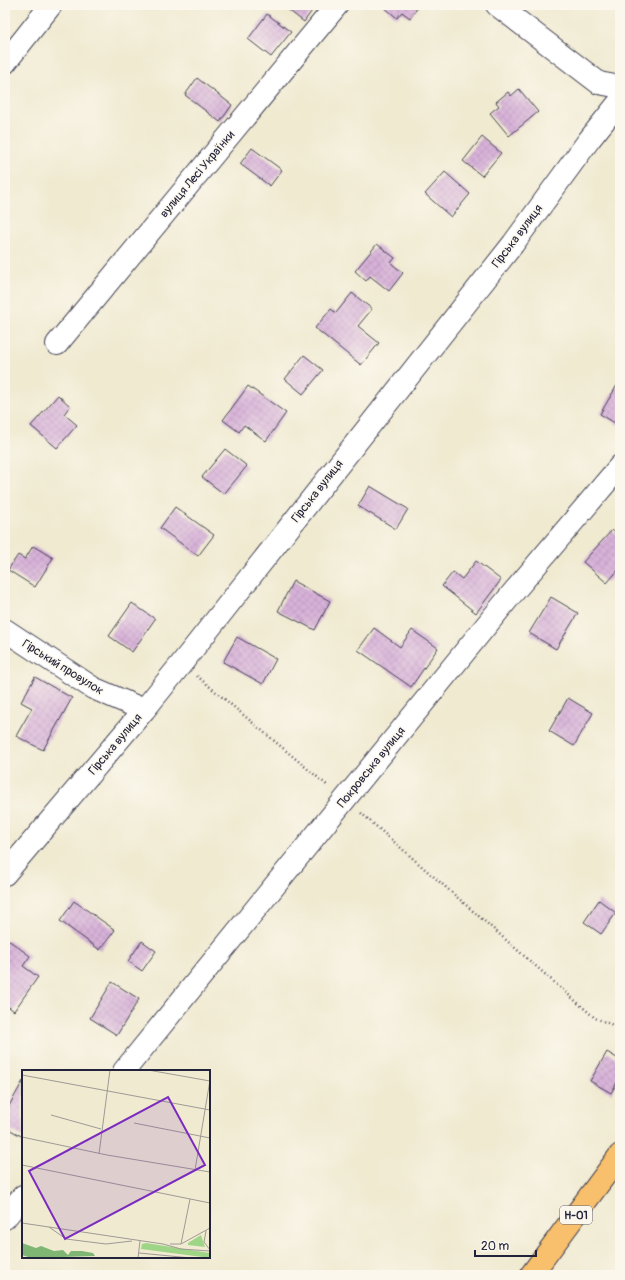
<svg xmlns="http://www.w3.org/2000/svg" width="625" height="1280" viewBox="0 0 625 1280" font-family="Pangolin,sans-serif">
<defs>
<pattern id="building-cross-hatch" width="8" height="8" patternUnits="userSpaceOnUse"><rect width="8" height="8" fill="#d8b2d9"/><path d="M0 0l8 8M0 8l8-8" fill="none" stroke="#b999bb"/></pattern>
</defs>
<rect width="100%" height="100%" fill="#fbf7ec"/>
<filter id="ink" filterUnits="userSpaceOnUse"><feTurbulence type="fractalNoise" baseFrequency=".025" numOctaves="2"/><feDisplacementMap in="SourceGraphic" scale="8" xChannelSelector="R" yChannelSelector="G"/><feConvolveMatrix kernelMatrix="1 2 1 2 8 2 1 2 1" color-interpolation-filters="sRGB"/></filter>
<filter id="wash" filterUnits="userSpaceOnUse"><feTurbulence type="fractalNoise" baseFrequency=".012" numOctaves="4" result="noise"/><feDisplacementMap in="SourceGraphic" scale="16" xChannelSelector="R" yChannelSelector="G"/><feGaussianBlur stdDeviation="0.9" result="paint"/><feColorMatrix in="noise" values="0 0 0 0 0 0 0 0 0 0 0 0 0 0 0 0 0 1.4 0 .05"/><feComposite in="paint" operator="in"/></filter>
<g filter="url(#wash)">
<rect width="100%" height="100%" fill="#f0ead1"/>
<g id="blocks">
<path fill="url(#building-cross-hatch)" d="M282,5h34l-12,17z
M384,5h31l3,2 -8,11 -8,-6 -5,6 -14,-12z
M267,14l24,18 -20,25 -23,-18z
M197,78l35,27 -12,17 -35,-27z
M519,89l19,23 -29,24 -19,-23 9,-7 -3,-4 12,-10 3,4z
M482,137l19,16 -19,23 -19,-15z
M252,148l30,22 -12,16 -30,-22z
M445,172l25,22 -19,23 -26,-23z
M377,244l18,14 -4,5 12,10 -14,18 -19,-15 -4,5 -11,-10z
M352,293l20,16 -14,17 21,17 -18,22 -46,-37 16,-19 5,4z
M304,355l19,15 -20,24 -18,-15z
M619,382l1,1v43l-20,-12z
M248,386l38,27 -20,28 -22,-16 -5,7 -16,-12z
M58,395l12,11 -6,8 13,11 -20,23 -26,-22z
M225,449l22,17 -23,28 -22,-17z
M370,486l38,23 -12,20 -38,-23z
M175,507l39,28 -16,21 -38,-28z
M612,530l8,8v30l-13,15 -24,-21z
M33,546l20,12 -18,29 -27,-17 10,-15 7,4z
M476,561l25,19 -25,33 -34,-27 11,-14 9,7z
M293,581l37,20 -15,29 -37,-19z
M551,597l27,16 -22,36 -27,-16z
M132,603l23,16 -23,33 -23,-16z
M374,628l26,19 12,-17 26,18 -27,39 -53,-37z
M237,637l39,22 -13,25 -40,-22z
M35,677l37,21 -29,52 -27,-14 16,-28 -11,-6z
M568,698l25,15 -19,33 -25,-15z
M599,900l17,13 -15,21 -17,-12z
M74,901l41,29 -15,20 -40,-29z
M7,939l23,17 -7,10 15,11 -24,34 -9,-7v-62z
M142,941l14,10 -14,20 -14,-10z
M112,982l27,17 -22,36 -27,-17z
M607,1052l13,8v18l-9,15 -21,-12z
M23,1081v56l-18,-10v-14z"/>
</g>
</g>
<g filter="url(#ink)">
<use href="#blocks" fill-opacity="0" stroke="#414052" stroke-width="1"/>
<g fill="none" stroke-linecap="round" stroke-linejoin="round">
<defs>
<path id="minor" d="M497,5l102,78 21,4
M5,63l46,-58
M57,344l280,-339
M5,630l88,58 51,22
M5,874l139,-164 38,-47 331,-419 76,-104 31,-39
M124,1071l387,-476 109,-129
M5,1218l18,-22"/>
<path id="major" d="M531,1275l89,-120"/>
</defs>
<use href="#minor" stroke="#414052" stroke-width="24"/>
<use href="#major" stroke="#414052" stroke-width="24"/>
<path stroke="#414052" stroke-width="2.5" stroke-dasharray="1 3" stroke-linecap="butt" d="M197,676l131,110
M361,813l234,205 25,10"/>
<use href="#minor" stroke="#fff" stroke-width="22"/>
<use href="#major" stroke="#f8bf6c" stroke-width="22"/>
</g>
</g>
<g text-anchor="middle" stroke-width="3" stroke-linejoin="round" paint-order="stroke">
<rect fill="#fbf7ec" stroke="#636270" stroke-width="1" x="560" y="1206" width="32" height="18" rx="3"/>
<g font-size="11" font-weight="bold" fill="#22223b">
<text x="576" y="1219">Н-01</text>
</g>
<g font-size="12" fill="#22223b" stroke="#fbf7ec">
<text transform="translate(197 174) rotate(-50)" y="4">вулиця Лесі Українки</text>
<text transform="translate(517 236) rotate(-53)" y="4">Гірська вулиця</text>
<text transform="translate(317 491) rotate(-52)" y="4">Гірська вулиця</text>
<text transform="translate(63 667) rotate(32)" y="4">Гірський провулок</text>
<text transform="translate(115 744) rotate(-50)" y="4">Гірська вулиця</text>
<text transform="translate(371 767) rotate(-51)" y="4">Покровська вулиця</text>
</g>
</g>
<g transform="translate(22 1070)">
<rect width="188" height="188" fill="#f0ead1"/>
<path d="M179,165l4,12 -17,-2v-2zM124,173l64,10v5l-69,-9 1,-5z" fill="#9fd586"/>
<path d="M0,173l14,5 5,-2 13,5 9,-1 5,5 3,-4h11l11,2 2,3 -64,2 -9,-3z" fill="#7fb673"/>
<path fill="none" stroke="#9e9a95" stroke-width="1" d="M126,0l62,11M0,5l188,35M29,45l50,14M112,53l76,15M0,67l85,18 103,17M77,84l11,-84M0,95l188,38M173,100l15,-90M0,153l141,21 18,5 29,2M27,157l17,12 40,5 26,-3M184,161l-2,11 6,8M148,174h11l29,-16M159,174l9,-45M117,183l52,5M116,188l2,-17"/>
<path fill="#7b2cbf" fill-opacity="0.15" stroke="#7b2cbf" stroke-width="2" d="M146,27l37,68 -140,74 -36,-68z"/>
<rect width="188" height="188" fill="none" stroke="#22223b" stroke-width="2"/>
</g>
<rect width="625" height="1280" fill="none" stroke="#fbf7ec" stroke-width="20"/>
<path d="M475 1250v6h61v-6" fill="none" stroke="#22223b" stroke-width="2"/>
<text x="481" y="1250" font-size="12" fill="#22223b" stroke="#fbf7ec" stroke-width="3" paint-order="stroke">20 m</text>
</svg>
